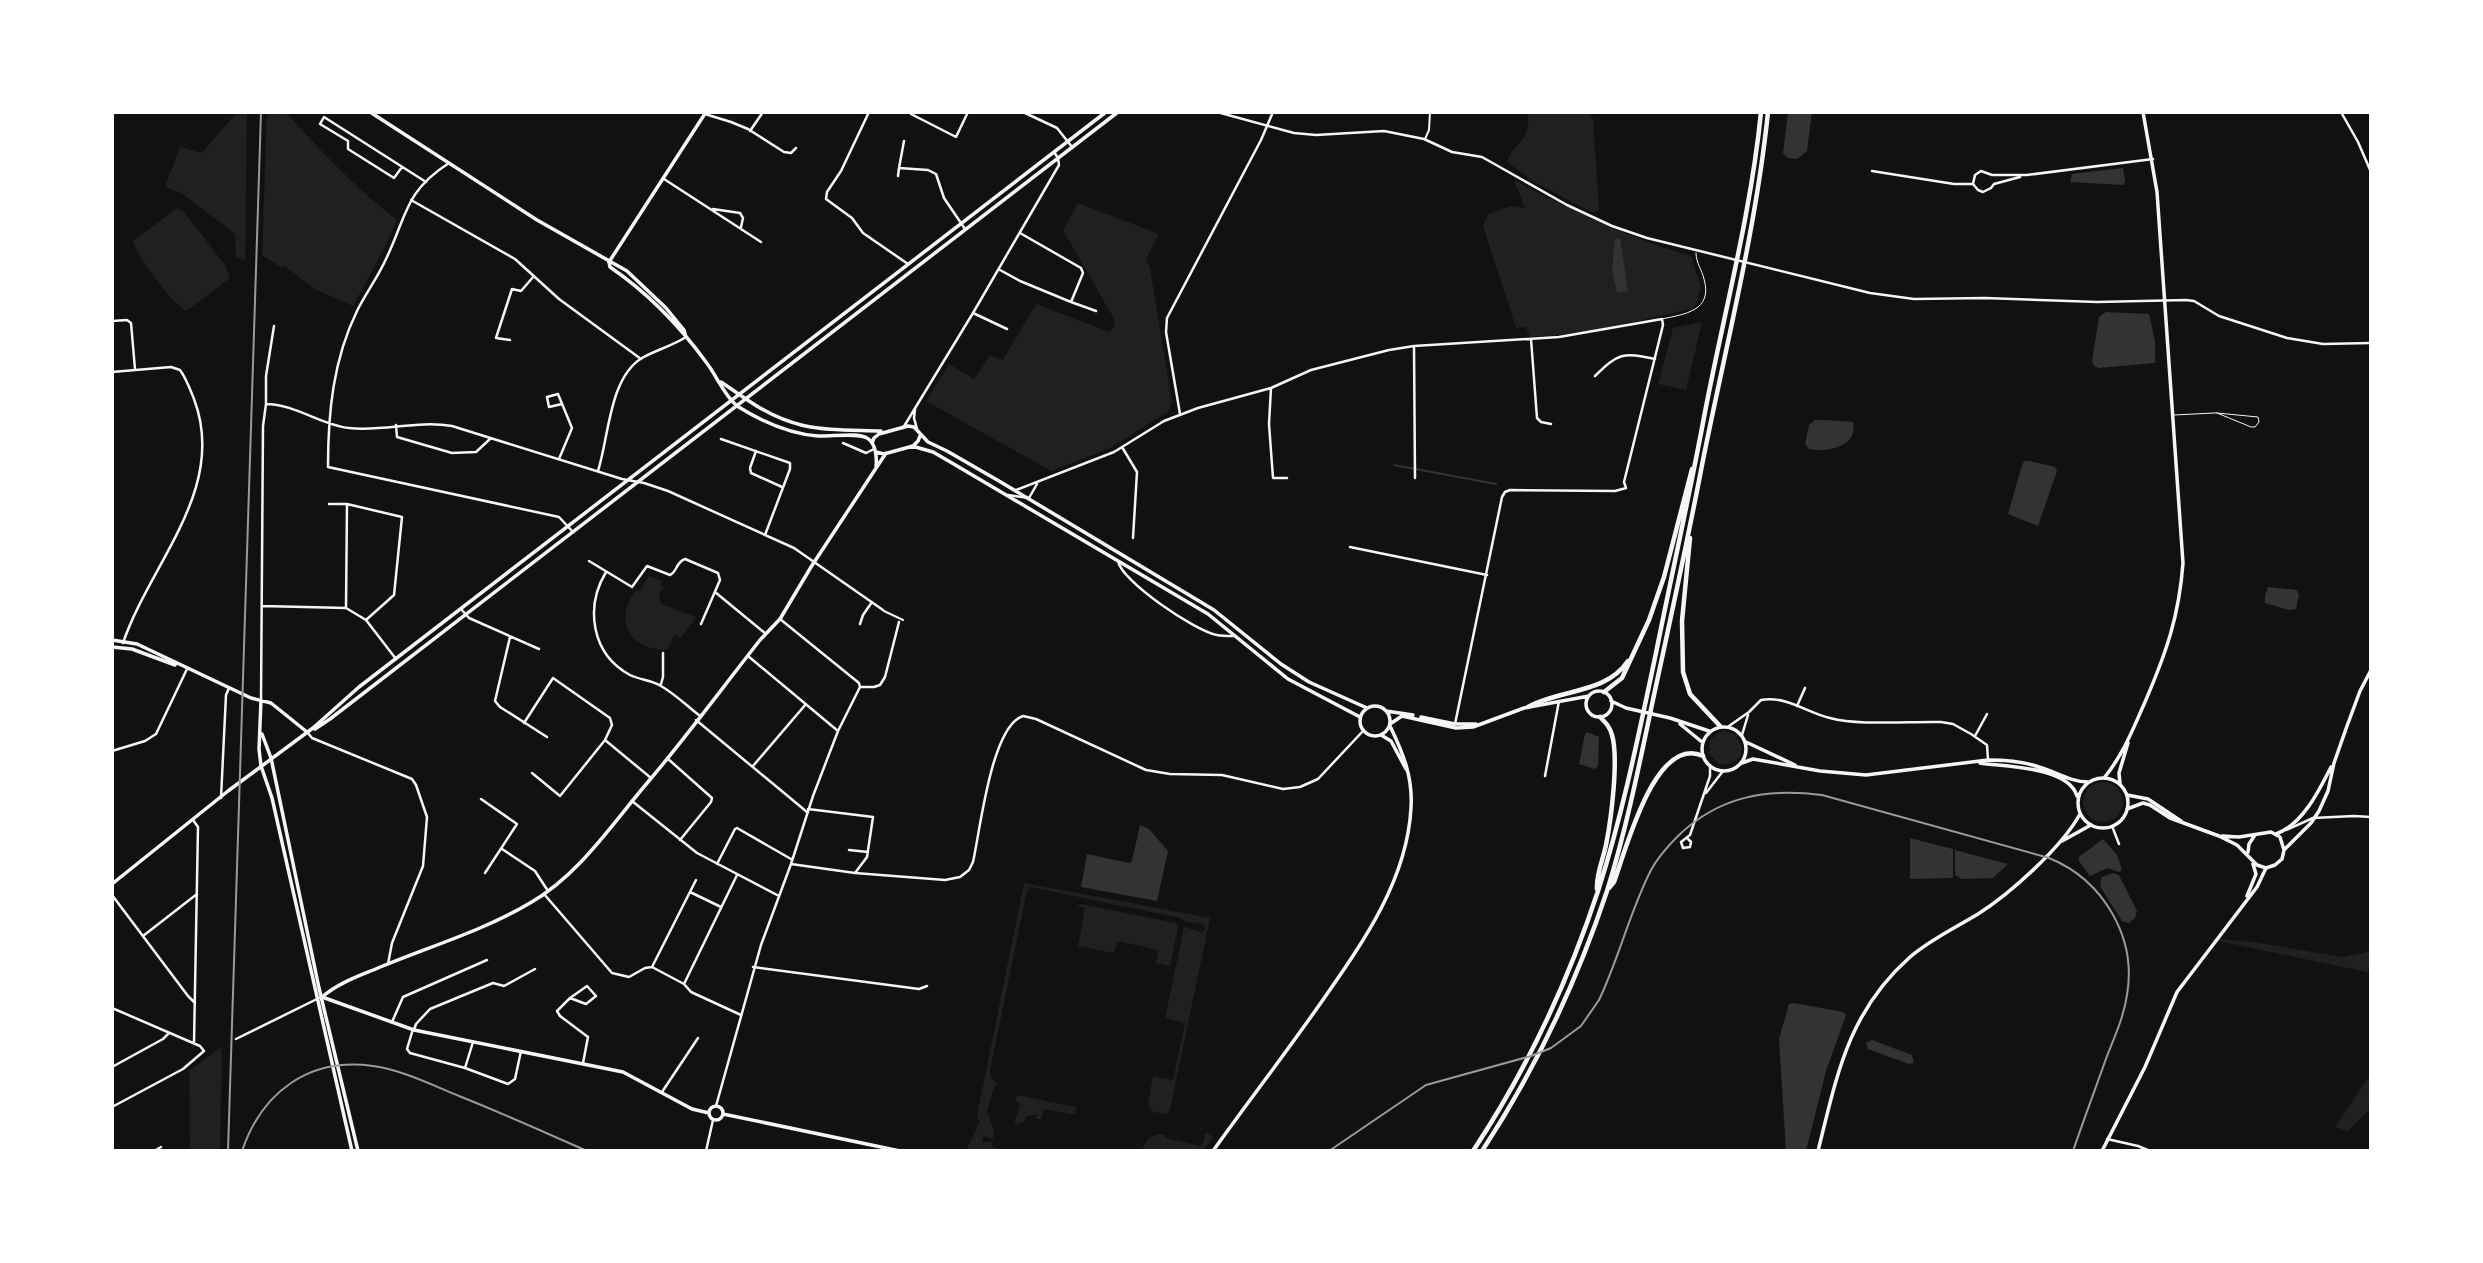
<svg xmlns="http://www.w3.org/2000/svg" width="2483" height="1263" viewBox="0 0 2483 1263" font-family="'Exo 2',sans-serif">
<rect width="100%" height="100%" fill="#111"/>
<path fill="#202020" d="M237,112h10l-2,148 -9,-2 -1,-24 -54,-41 -16,-6 15,-40 22,6z
M267,112h18c36,38 70,76 112,108l-13,29 -31,57 -38,-17 -32,-24 -1,3 -20,-13z
M1528,112h65l-3,2 3,5 6,90 -3,3h-5l-60,-32 -24,-18c6,-21 24,-17 21,-50z
M1514,180c58,30 114,58 177,76l10,32 -7,20c-54,13 -108,26 -164,29l-4,-10 -10,1 -33,-102 5,-12 23,-8 14,2z
M1078,203l81,31 -13,25 4,9 22,134 -4,10 -60,37 -57,22 -125,-70 23,-37 25,15 16,-23 13,4 33,-56 74,28 5,-8 -2,-7 -50,-87z
M177,208l8,5 40,52 5,13 -44,33c-15,-9 -48,-53 -53,-70z
M1702,322l-16,68 -28,-6 15,-56z
M649,576l13,5 -2,5 3,1 -4,9 2,8 35,13 -15,21 -6,-4 -8,16c-38,0 -54,-30 -31,-60l4,1z
M1722,730l13,4 7,12 -2,11 -10,7h-11l-10,-11 1,-13z
M2083 802a20 20 0 1 1 40 0a20 20 0 1 1-40 0Z
M1024,883l186,35 -40,192 -4,4 -13,-2 -5,-8 5,-28 20,4 12,-57 -20,-5 19,-91 17,5 4,-3v-4c-7,-5 -17,1 -24,-7l-151,-31 -3,3 -37,181 1,6 7,7 -3,1 -8,25 7,21 -1,8 -10,-3 -1,6h10l-1,4 5,2v3h-30l14,-30 -3,-5z
M1081,904l95,19 2,4 -8,39 -14,-3 2,-13 -41,-9 -3,12 -36,-7 7,-38 -8,-2z
M2205,938l48,4 90,15 24,-5 4,-4v25z
M222,1046l-2,105h-30l-1,-80z
M2371,1073v35l-24,24 -12,-5z
M1017,1095l59,12 -1,8 -31,-6 -3,10h-5l1,-5 -11,3 -2,5 -10,3 6,-21 -5,-3z
M1201,1128l12,9 -10,14h-62l7,-12 9,-5 8,1v3l37,8 4,-15 -8,-2z"/>
<path fill="#333" d="M1788,112h24l-5,39 -10,8 -9,-1 -5,-5z
M2123,168l2,14 -2,3 -53,-3 2,-8z
M1620,238l8,53 -11,2 -5,-24 3,-30z
M2106,312l43,2 6,27v22l-56,5 -5,-2 -2,-5 7,-44z
M1825,420l28,2c6,24 -26,31 -44,27l-4,-5 4,-19 6,-5z
M2030,461l25,6 2,4 -19,55 -30,-12 14,-49 2,-4z
M2268,587l29,3 2,5 -3,14 -7,1 -24,-7v-7z
M1587,732l12,5 -1,29 -3,3 -16,-5 6,-30z
M1140,825l9,4 19,22 -11,50 -76,-14 6,-33 42,9 3,-2z
M1910,838l43,11v29l-43,1z
M2103,839l14,16 5,15 -3,2 -12,-4 -17,8 -11,-15v-4z
M1955,850l53,14 -15,14 -31,1 -7,-4z
M2113,873l6,2 18,36 -2,7 -6,5 -7,-2 -21,-33 -1,-6 2,-5z
M1794,1003l49,9 3,3 -20,56 -20,80h-20l-7,-112 10,-35z
M1872,1040l40,15 2,8 -5,1 -41,-15 -2,-6z"/>
<g fill="none" stroke-linecap="round" stroke-linejoin="round">
<path stroke="#333" stroke-width="2" d="M1394,465l102,19"/>
<path stroke="#f5f5f5" stroke-width="1" d="M1662,319c23,-5 51,-8 42,-40 -2,-9 -8,-16 -8,-26
M2174,415l40,-2h3l41,4 1,5 -4,5h-4l-34,-14"/>
<path stroke="#f5f5f5" stroke-width="2" d="M1425,139l4,-9 1,-18
M884,611l19,9"/>
<path stroke="#f5f5f5" stroke-width="2.5" d="M869,112l-28,59 -14,21 -1,7 26,19 11,15 45,31
M908,112h8
M1023,112l34,16 15,19
M1217,112l77,21 22,2 68,-4 40,8 28,13 30,5 85,48 45,21 35,12 223,55 44,6 71,-1 112,4 89,-2 8,1 25,15 68,22 36,6 48,-1
M2341,112l17,30 13,30
M705,114l26,8 17,7 36,23 7,1 5,-5
M911,114l45,23 12,-25
M750,131l13,-19
M904,141l-5,27 29,2 8,4 8,24 21,31
M449,163c-45,29 -42,53 -63,96 -8,18 -20,34 -29,52 -24,49 -29,102 -29,156l231,50 14,15
M402,167l-8,11 -46,-29v-8l-28,-17 4,-7 102,65
M1872,171l82,13h19
M898,176l1,-8
M664,179l97,63
M1973,184l2,-9 6,-4 11,4h35l126,-16
M1973,184l5,6 5,2 8,-4 3,-4 26,-7
M411,200l104,59 44,40 82,60
M713,209l27,4 3,5 -2,9
M1000,270l20,11 51,21 12,-29 -2,-5 -61,-35
M1071,302l25,9
M973,313l34,16
M112,321l15,-1 4,3 4,46
M1531,339l6,79 4,4 10,2
M510,340l-14,-2 16,-49 9,2 13,-15
M1414,346l1,132
M112,372l59,-5 9,3c6,8 10,19 14,29 34,90 -44,164 -71,244
M1595,376c23,-23 28,-24 60,-17
M1271,388l-2,36 4,54h14
M266,404c29,0 55,21 83,24 34,4 68,-8 103,-2l170,53 22,4 24,8 126,57 89,62
M915,409l-1,9 3,11
M1180,414l-14,-82 1,-14 94,-178 12,-28
M396,425l1,12 55,16 24,-1 14,-13
M903,428l70,-115 86,-148 -1,-7 -4,-6
M721,439l69,24v6l-25,66
M843,443l23,10 8,-4
M1122,447l15,25 -4,66
M756,451l-6,17 1,5 31,14
M559,459l13,-31 -14,-34 -11,3 2,10 13,-3
M598,471c11,-34 11,-93 44,-113 14,-8 30,-12 44,-21
M1016,490l98,-38 50,-31 34,-13 73,-20 40,-18 78,-20 25,-4 145,-9 103,-18 1,6 -39,157 2,6 -11,3 -105,-1 -5,2 -3,5 -47,227
M1008,495l21,3 8,-14
M329,504h18l55,13 -8,78 -28,25
M1350,547l137,28
M589,561l43,26 15,-21 23,9c7,-3 6,-13 15,-16l33,14 2,7 -19,44
M1118,561c3,20 77,70 99,74 5,1 11,1 16,1
M606,572c-21,35 -15,82 24,103 10,5 22,5 31,11 14,8 26,20 39,30
M715,592l51,42
M262,606l84,2 20,12 30,39
M346,608l1,-104
M461,609l8,9 70,31
M780,619l79,64 1,4
M860,624l3,-9 9,-13
M510,637l-15,64 5,6 47,30
M748,656l90,75
M661,684l2,-7v-24
M860,687h14l6,-2 5,-8 14,-55
M261,700l2,-274 3,-22v-28l8,-50
M1797,706l8,-18
M696,720l111,92
M524,723l29,-45 57,40 2,7 -7,15 -45,56 -28,-23
M1729,726l20,-14 12,-12c24,-5 47,13 69,18 29,8 80,3 111,4l12,2 18,10 16,11 1,15
M307,732l5,6 100,41 4,6 11,32 -4,49 -31,77 -4,21
M1742,735l6,-20
M1975,736l12,-22
M605,740l46,38
M112,751l33,-10 11,-7 31,-65
M667,758l45,40 -1,4 -31,38
M753,766l53,-62
M1545,776l14,-75
M1706,793l17,-22
M221,798l5,-103 3,-7
M481,799l36,25 -32,49
M632,801l65,52 82,43
M808,809l65,8 -6,40 -12,16
M193,820l5,7 -4,216
M2112,826l7,18
M2286,830l27,-12 41,-2 17,1
M1688,839l3,3 -1,5 -7,1 -2,-6 9,-7 20,-59v-10
M502,849l33,22 13,20
M849,850l19,2
M717,864l18,-35 2,-1 54,31
M791,864l64,9 90,7 15,-3 9,-7 4,-8c7,-30 18,-136 50,-146l13,3 110,51 24,4 52,1 61,14 17,-2 18,-8 45,-48
M690,892l31,15
M544,894l68,79 17,4 16,-9 7,-1 32,17 7,8 50,23
M112,895l76,101 7,7
M143,936l54,-42
M652,967l44,-87
M753,967l166,22 8,-3
M684,984l53,-109
M570,998l17,-12 9,10 -10,8 -16,-6 -13,13 3,5 28,21 -5,26
M112,1008l88,38 4,5 -21,18 -71,38
M392,1022l11,-25 84,-37
M413,1029l-6,20 3,4 55,15 43,16 7,-5 6,-28
M414,1030l2,-6 14,-15 63,-26 11,3 31,-17
M236,1039l83,-41
M112,1067l51,-28 6,-6
M465,1068l8,-26
M662,1092l36,-54
M716,1106l45,-161 30,-81 22,-68 25,-65 22,-44
M2107,1139l31,7 12,5
M154,1151l7,-4
M706,1151l7,-31
M2190,1151h18"/>
<path stroke="#f5f5f5" stroke-width="3.5" d="M609,262l97,-150
M746,399c49,34 79,30 135,32
M737,406c24,15 53,28 81,30 12,1 39,-4 49,2 9,5 10,20 9,29
M872,443l2,-5 5,-4 29,-8 6,1 14,15 19,9 52,30 215,129 67,54 28,18 58,26
M912,446l21,6 19,11 256,151 80,65 72,38
M876,452l8,2 29,-8 5,-5 2,-5
M112,640l25,4 114,54 20,5 36,29
M112,647l20,2 43,16
M1586 704a13 13 0 1 1 26 0a13 13 0 1 1-26 0Z
M261,700l-2,49 2,17
M1611,701l15,7 44,10 39,13
M1360 721a15 15 0 1 1 30 0a15 15 0 1 1-30 0Z
M1386,711l27,4
M1421,717l34,7h21
M1390,724l12,-8 54,12 17,-1 51,-19 65,-12
M1680,724l22,18
M1702 749a22 22 0 1 1 44 0a22 22 0 1 1-44 0Z
M262,734l9,24
M1381,735l10,6 15,28
M1746,742l49,23
M1742,763l11,-4 67,12 46,4 122,-15c18,0 34,1 51,7 17,5 32,15 49,15
M1980,763c25,4 88,3 97,33
M2078 803a25 25 0 1 1 50 0a25 25 0 1 1-50 0Z
M2104,778c19,-23 29,-49 41,-76 21,-49 34,-85 38,-139l-26,-371 -14,-80
M2120,783l-1,-10 9,-30
M2127,795l21,4 33,22
M2127,809l16,-6 7,2 20,13 49,18 18,9 20,20 9,3 9,-3 7,-6 2,-9 27,-27 8,-12 9,-20 6,-28 13,-37 13,-35 11,-21
M2276,834c26,-9 43,-43 55,-67
M2222,836l17,1 32,-5 9,5 4,13
M2062,841l29,-16
M2248,852l1,-8 6,-9
M2247,896l9,-22 -3,-10
M709 1113a7 7 0 1 1 14 0a7 7 0 1 1-14 0Z
M709,1113l-17,-4 -69,-37 -209,-42 -92,-33c16,-14 37,-21 56,-29 50,-21 105,-37 152,-65 49,-28 82,-79 118,-121 39,-46 75,-95 112,-142l20,-21 31,-52 75,-114
M723,1114l177,37
M1213,1151c35,-49 72,-97 107,-147 41,-59 87,-122 91,-196 2,-31 -8,-55 -21,-82
M1818,1151c19,-76 30,-139 92,-194 21,-18 45,-29 68,-43 32,-20 84,-67 102,-100
M2102,1151l43,-84 32,-75 80,-105 9,-19"/>
<path stroke="#f5f5f5" stroke-width="3.5" d="M370,112l167,108 90,51 39,37 18,22 2,7
M609,262l1,5c38,26 69,58 96,95 11,14 17,32 31,44
M721,382l25,17
M315,729l15,-10 788,-607
M271,758l48,230 39,163
M261,766l11,32 80,353
M112,884l116,-93 85,-63 46,-41 747,-575"/>
<path stroke="#f5f5f5" stroke-width="4.5" d="M1690,538l-8,83 1,51 7,22 30,32
M1604,692l18,-14 27,-58 15,-43 28,-108
M1528,707c32,-18 78,-13 100,-46
M1609,888l5,-6c12,-32 41,-148 89,-126
M1597,889c-1,-15 6,-29 9,-44 5,-25 13,-86 6,-110 -2,-8 -6,-12 -12,-18
M1473,1151c53,-80 95,-169 125,-260 25,-78 41,-158 58,-238 16,-80 34,-160 49,-241 19,-99 46,-199 56,-300
M1482,1151c52,-79 95,-170 125,-260 20,-64 33,-130 47,-196 17,-78 34,-156 49,-235 23,-115 53,-231 65,-348"/>
<path stroke="#9a9a9a" stroke-width="2" d="M228,1151l33,-1039
M242,1151c20,-59 67,-94 131,-85 29,4 59,19 86,30 43,17 85,36 128,55
M1329,1151l97,-66 105,-29 20,-8 30,-22 18,-26c20,-42 31,-89 52,-130 7,-13 17,-24 27,-34 41,-40 89,-48 144,-41l227,63c54,22 88,79 78,137 -3,21 -12,41 -20,61 -11,31 -23,63 -34,95"/>
</g>
<rect width="2483" height="1263" fill="none" stroke="#ffffff" stroke-width="228"/>
</svg>
